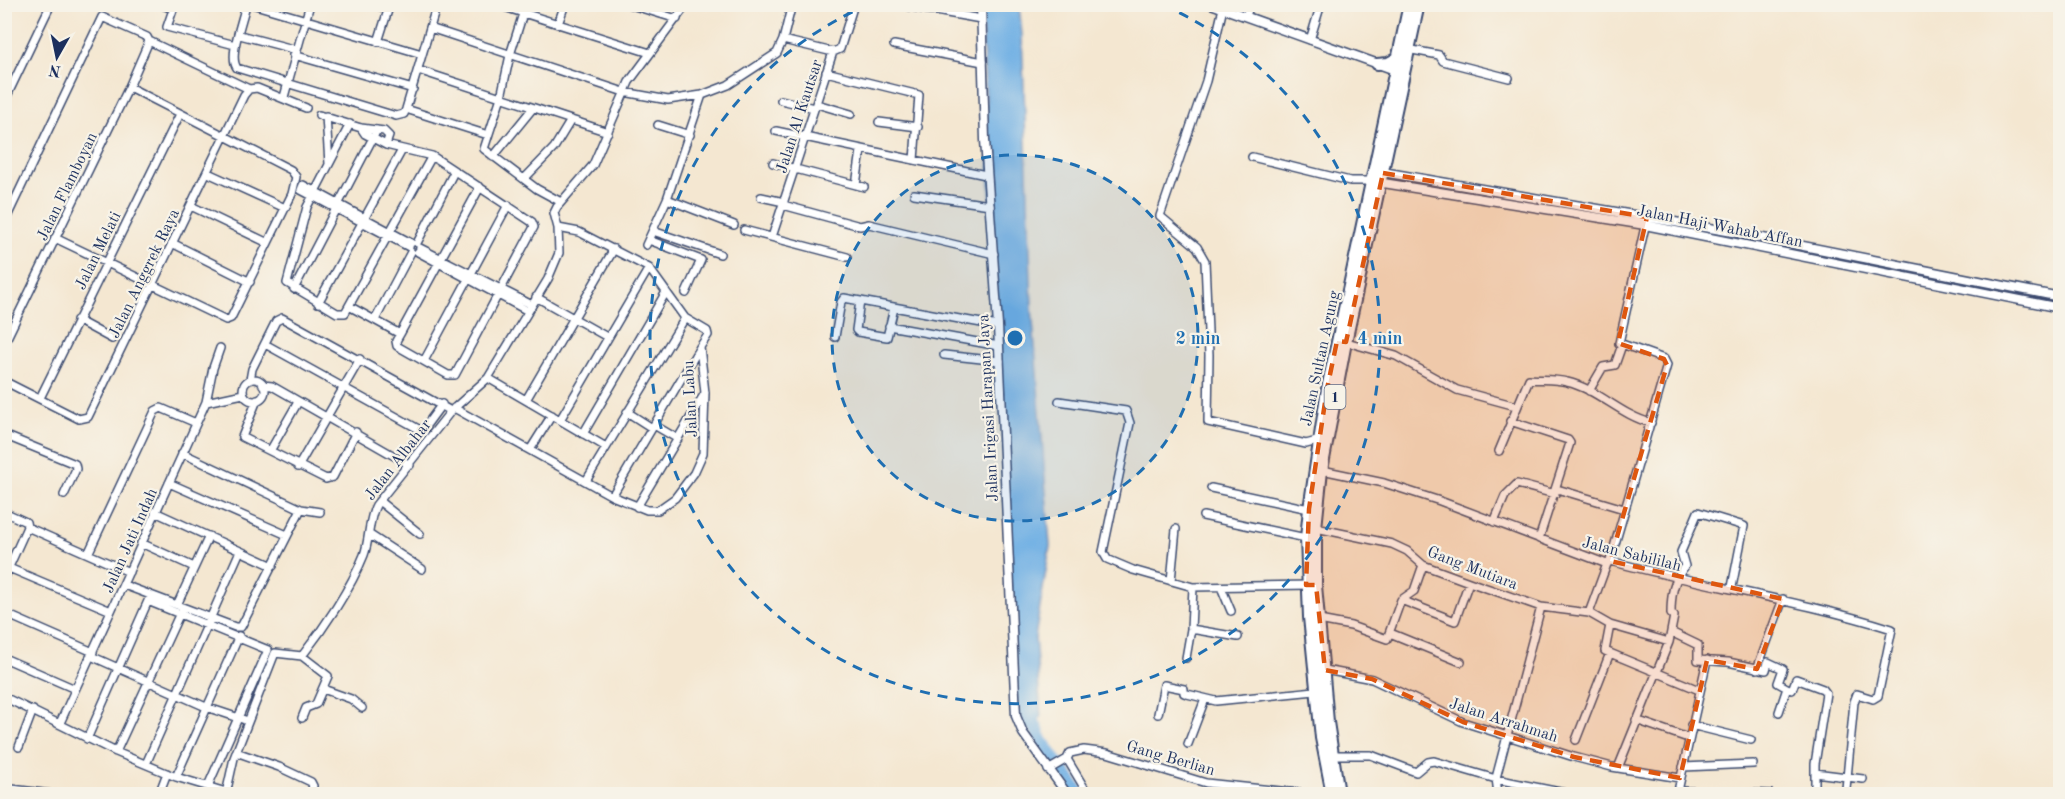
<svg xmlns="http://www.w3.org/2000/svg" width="2065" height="799" viewBox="0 0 2065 799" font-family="'Old Standard TT',serif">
<rect width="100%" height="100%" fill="#f7f3e8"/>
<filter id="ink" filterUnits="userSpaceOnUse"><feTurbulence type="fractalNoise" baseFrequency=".0167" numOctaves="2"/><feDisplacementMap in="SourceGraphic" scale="12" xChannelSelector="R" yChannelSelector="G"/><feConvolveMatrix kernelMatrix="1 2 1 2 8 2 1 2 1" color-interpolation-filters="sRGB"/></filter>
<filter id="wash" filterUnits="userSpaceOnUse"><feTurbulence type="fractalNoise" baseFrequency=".008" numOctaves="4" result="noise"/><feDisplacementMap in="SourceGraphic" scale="24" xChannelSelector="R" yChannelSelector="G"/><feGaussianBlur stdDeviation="1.35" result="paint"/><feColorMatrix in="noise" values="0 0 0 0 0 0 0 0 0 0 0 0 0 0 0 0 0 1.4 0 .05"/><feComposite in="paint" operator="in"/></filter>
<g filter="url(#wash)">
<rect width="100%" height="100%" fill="#f4e7d1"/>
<path fill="#71b0e4" stroke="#4670a1" stroke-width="1.5" d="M981,5h38l3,30 10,273 18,238 -15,91 6,80 -18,16 -6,-13z"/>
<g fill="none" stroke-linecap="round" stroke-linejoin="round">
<path stroke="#71b0e4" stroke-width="14" d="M1027,708l15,34 37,52"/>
</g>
</g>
<g filter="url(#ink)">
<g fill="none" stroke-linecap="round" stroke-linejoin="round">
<defs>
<path id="minor" d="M160,4l13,5
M175,4l-8,23 68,18
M246,4c-3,16 -18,52 -9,64l159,48 8,-2 2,-5 31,-105
M252,4l170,50
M372,4l17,5
M495,4l155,49
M526,4l-16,51 -9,42 -17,52 53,40 24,13
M628,4l49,15
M896,4l85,15
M1223,8l-17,73 -46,135 37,31 8,14 4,94 -1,67 98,22 11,-3
M1246,16l4,-12
M558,24l7,-20
M430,28l194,64 44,8 34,-5 26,-10 49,-32 6,-13 9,-36
M240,35l57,15
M1310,40l11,-36
M149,41l100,48
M378,42l12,-38
M894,45l89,17
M1407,49l32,6 4,6 66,17
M833,52l7,-3 14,-45
M294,55l119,34
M418,70l190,62
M826,72l93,23 -5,65
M284,97l26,-93
M781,100l33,8
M4,102l47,-98
M817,104l34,10
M406,109l82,26
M319,115l42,13 23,3 5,5 -3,9
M326,116l3,48
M879,122l39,5
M350,124l-43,83 -20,76 50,30h8l87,-157
M658,125l32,10
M776,131l210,44
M493,157l40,-49
M1252,157l98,24h23
M773,163l91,24
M208,173l77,35
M524,179l30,-31 17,-28
M856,185l5,-34
M914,194l76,11
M761,197l23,5
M667,199l67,26
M4,202l8,4
M783,205l77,21 9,-2 125,30
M191,206l77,37
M4,223l98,-206 45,20 2,4 -20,46 -125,257
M744,230l103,27
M653,231l67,23
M772,237l61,-185 -50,-12
M55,238l171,82 5,-2 61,-124 4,-17 -5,-7 -162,-83
M649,240l52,20 -15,33
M172,243l78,39
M417,243l37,-71
M646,245l21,-46 35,-104
M409,247l-108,-57 2,-5 108,58
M420,248l112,57
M418,252l110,59
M294,289l83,-159
M536,297l71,40
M860,301l-4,29 2,2 29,5 7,-29
M318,303l84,-153
M349,306l51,28 -4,7 1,5 51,29h7l79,-148 -2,-5 -100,-66 -46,-11 -21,-11 -4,-6
M77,320l35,19
M375,320l36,-68
M889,326l110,20
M400,334l80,-147
M835,337l6,-35 3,-4 154,28
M1343,341l53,15 61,34 59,16
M265,344l159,88
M944,355l56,6
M424,361l84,-156
M488,378l118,69
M243 390a11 11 0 1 1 22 0a11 11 0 1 1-22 0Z
M250,380l2,-11 24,-48 6,-3 169,93
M4,381l75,38 9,-2 156,-322 5,-6 8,-1 49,20
M263,385l9,1 138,79
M1589,391l14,-24 12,-2 7,-20
M40,398l140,-284
M257,400l-15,37 84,42 7,-2 23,-45
M526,400l88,-151
M1059,401l67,10 4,12 -27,129 4,7 26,11 60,17 118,-2
M206,402l7,-34 7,-20
M454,408l158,88 35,14h11l17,-12 19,-25 9,-20 2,-60 -5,-46 8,-12 -1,-4 -22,-13 -36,-50 -70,-36 -21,-4
M627,412l25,16
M560,420l89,-152
M1510,421l58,19 2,3 -31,96
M654,425l24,14
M583,434l83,-142
M4,435l71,29 1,5 -12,26
M530,450l22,-35
M270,451l28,-49
M1499,451l30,-72c12,1 26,0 38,3 31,7 53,33 84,41
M182,453l119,56 19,3
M402,458l40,-54
M298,467l62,-108
M1322,470l62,13 56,18 167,63 3,-3c94,25 189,39 282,68l-14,67 -5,3 -16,-5 -3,8 -8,87
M586,481l99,-163
M169,483l118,52
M1211,488l98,21
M1557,489l67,20
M612,496l88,-149
M379,501l41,33
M637,507l68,-114
M4,512l22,10 1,5
M155,512l118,54
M1203,516l103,22
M1494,522l11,-26 12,-12 38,10
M27,527l102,45
M1316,528l76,16 15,7 16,14 46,17 72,25 48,6 21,12 59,17
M370,535l52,34
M141,543l53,24
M88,554l67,-143 6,-3 35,15
M1610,561l57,-196 -3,-6 -45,-16 27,-121
M9,568l102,43
M4,578l23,-51
M1171,581l5,-52
M124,585l111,42h6l60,-118
M1221,587l10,24
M1401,600l54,21 14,-39
M177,605l32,-69
M4,613l89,39
M1589,613l18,-49
M1319,620l32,6 36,13 14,-39 13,-9 9,-26
M1610,625l-5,26 94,39
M1191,629l47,8
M1671,632l27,13v15l30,2 38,8 2,-8 15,7 -5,14 9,5 -8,24
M1390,633l71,29
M91,656l115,51 42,14
M4,658l71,31
M1186,658l5,-29 2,-42
M1757,669l26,-70
M1325,670l47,9 91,43 111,35 38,10 68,11
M1787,688l5,2 4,-11 27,10 3,4 -11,71v30
M323,689l28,10 11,9
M4,697l112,55 60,25 50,15
M1158,714l6,-29 20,4v4l3,1 29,7 99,-10
M302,718l4,-10 10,-4 12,-28 -26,-20
M1636,720l52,18
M60,723l146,-321 37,-8
M1691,725l60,15
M87,739l61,-138 120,49 -60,136
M1576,740l34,-87
M1188,744l17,-45
M19,747l14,-37
M116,752l64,-139
M236,752l43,15 32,15 2,4 -3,8
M1333,755h38l45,17 12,-10 6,-1 62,18 74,15
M1067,759l3,-6 14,-3 23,3 99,30 102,11
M1067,759l21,35
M146,764l94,-213
M1683,767l70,-3
M1618,768l51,-126 5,-26 -3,-2c0,-19 2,-33 14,-48l-4,-14 17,-40 46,14 -12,61
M1048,770l19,-11
M1815,773l48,6
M176,777l63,-141
M4,788l47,6
M1678,791l93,3
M159,794l8,-21
M226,794l8,-36 41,-105 27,3c22,-28 49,-68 62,-101 6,-16 4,-35 12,-50l75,-94 37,-33 60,-99 11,-26 -1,-25 -4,-15 3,-6 36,-42 36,-83 58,-78
M1498,794l-2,-16 45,-171
M1675,794l3,-3 29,-131"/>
<path id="tertiary" d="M981,4l4,136 13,186 18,390 7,17 44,61
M1211,4l184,66
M1377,171l356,61 327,65
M1377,182l268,43 415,83"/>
<path id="trunk" d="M1377,64l11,-1 9,-5
M1332,794l-11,-56 -12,-121 -3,-79 3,-29 18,-120 82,-385
M1339,794l-11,-72 -12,-137v-57l6,-58 24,-128 73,-338"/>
</defs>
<use href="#minor" stroke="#3c4b6f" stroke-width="10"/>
<use href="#tertiary" stroke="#3c4b6f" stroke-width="11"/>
<use href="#trunk" stroke="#3c4b6f" stroke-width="14"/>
<use href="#minor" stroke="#fff" stroke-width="7"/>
<use href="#tertiary" stroke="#fff" stroke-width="8"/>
<use href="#trunk" stroke="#fff" stroke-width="10"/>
</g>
</g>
<path fill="#de5710" fill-opacity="0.2" stroke="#de5710" stroke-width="4.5" stroke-dasharray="12 8" stroke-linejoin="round" d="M1383,173l264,44 -29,126 46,16 3,6 -57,196 173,38 -26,70 -50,-9 -27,118 -106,-21 -111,-35 -91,-43 -47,-9 -9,-85h-10l3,-76 18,-120 10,-48 9,1z"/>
<circle cx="1015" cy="338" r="183" fill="#1f6fb2" fill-opacity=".12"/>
<g fill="none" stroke="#1f6fb2" stroke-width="3" stroke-dasharray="10 8">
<circle cx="1015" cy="338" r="183"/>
<path d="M1163 5A365 365 0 1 1 867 5"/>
</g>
<g text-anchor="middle" stroke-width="4.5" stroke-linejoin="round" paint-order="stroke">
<rect fill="#f7f3e8" stroke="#5d6a87" stroke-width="1.5" x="1324.5" y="385" width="21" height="24" rx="4.5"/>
<g font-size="15" font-weight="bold" fill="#1b2f5e">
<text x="1335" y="402">1</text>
</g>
<g font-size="16" fill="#1b2f5e" stroke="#f7f3e8">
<text transform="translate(798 116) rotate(-72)" y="6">Jalan Al Kautsar</text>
<text transform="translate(66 186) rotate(-64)" y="6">Jalan Flamboyan</text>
<text transform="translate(1720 225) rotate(11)" y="6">Jalan Haji Wahab Affan</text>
<text transform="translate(97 250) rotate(-64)" y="6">Jalan Melati</text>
<text transform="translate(143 273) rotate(-64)" y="6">Jalan Anggrek Raya</text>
<text transform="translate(1319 358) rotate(-78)" y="6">Jalan Sultan Agung</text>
<text transform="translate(689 399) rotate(-93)" y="6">Jalan Labu</text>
<text transform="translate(987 408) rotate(-93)" y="6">Jalan Irigasi Harapan Jaya</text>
<text transform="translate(397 459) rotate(-52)" y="6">Jalan Albahar</text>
<text transform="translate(129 540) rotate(-66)" y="6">Jalan Jati Indah</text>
<text transform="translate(1632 553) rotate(14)" y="6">Jalan Sabililah</text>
<text transform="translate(1473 567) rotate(21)" y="6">Gang Mutiara</text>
<text transform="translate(1504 719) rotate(18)" y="6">Jalan Arrahmah</text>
<text transform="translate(1171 757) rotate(16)" y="6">Gang Berlian</text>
</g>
</g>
<circle cx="1015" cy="338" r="9" fill="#1f6fb2" stroke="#f7f3e8" stroke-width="3"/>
<g font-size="18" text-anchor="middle" font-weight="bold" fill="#1f6fb2" stroke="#f7f3e8" stroke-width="4.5" stroke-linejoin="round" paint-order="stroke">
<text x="1198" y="344">2 min</text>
<text x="1380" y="344">4 min</text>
</g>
<rect width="2065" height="799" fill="none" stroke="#f7f3e8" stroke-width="24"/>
<g transform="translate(57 57) rotate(189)" stroke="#f7f3e8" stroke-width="4.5" paint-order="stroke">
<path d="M0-4.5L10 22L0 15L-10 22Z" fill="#1b2f5e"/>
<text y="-9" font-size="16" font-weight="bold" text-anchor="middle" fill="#1b2f5e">N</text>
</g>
</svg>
